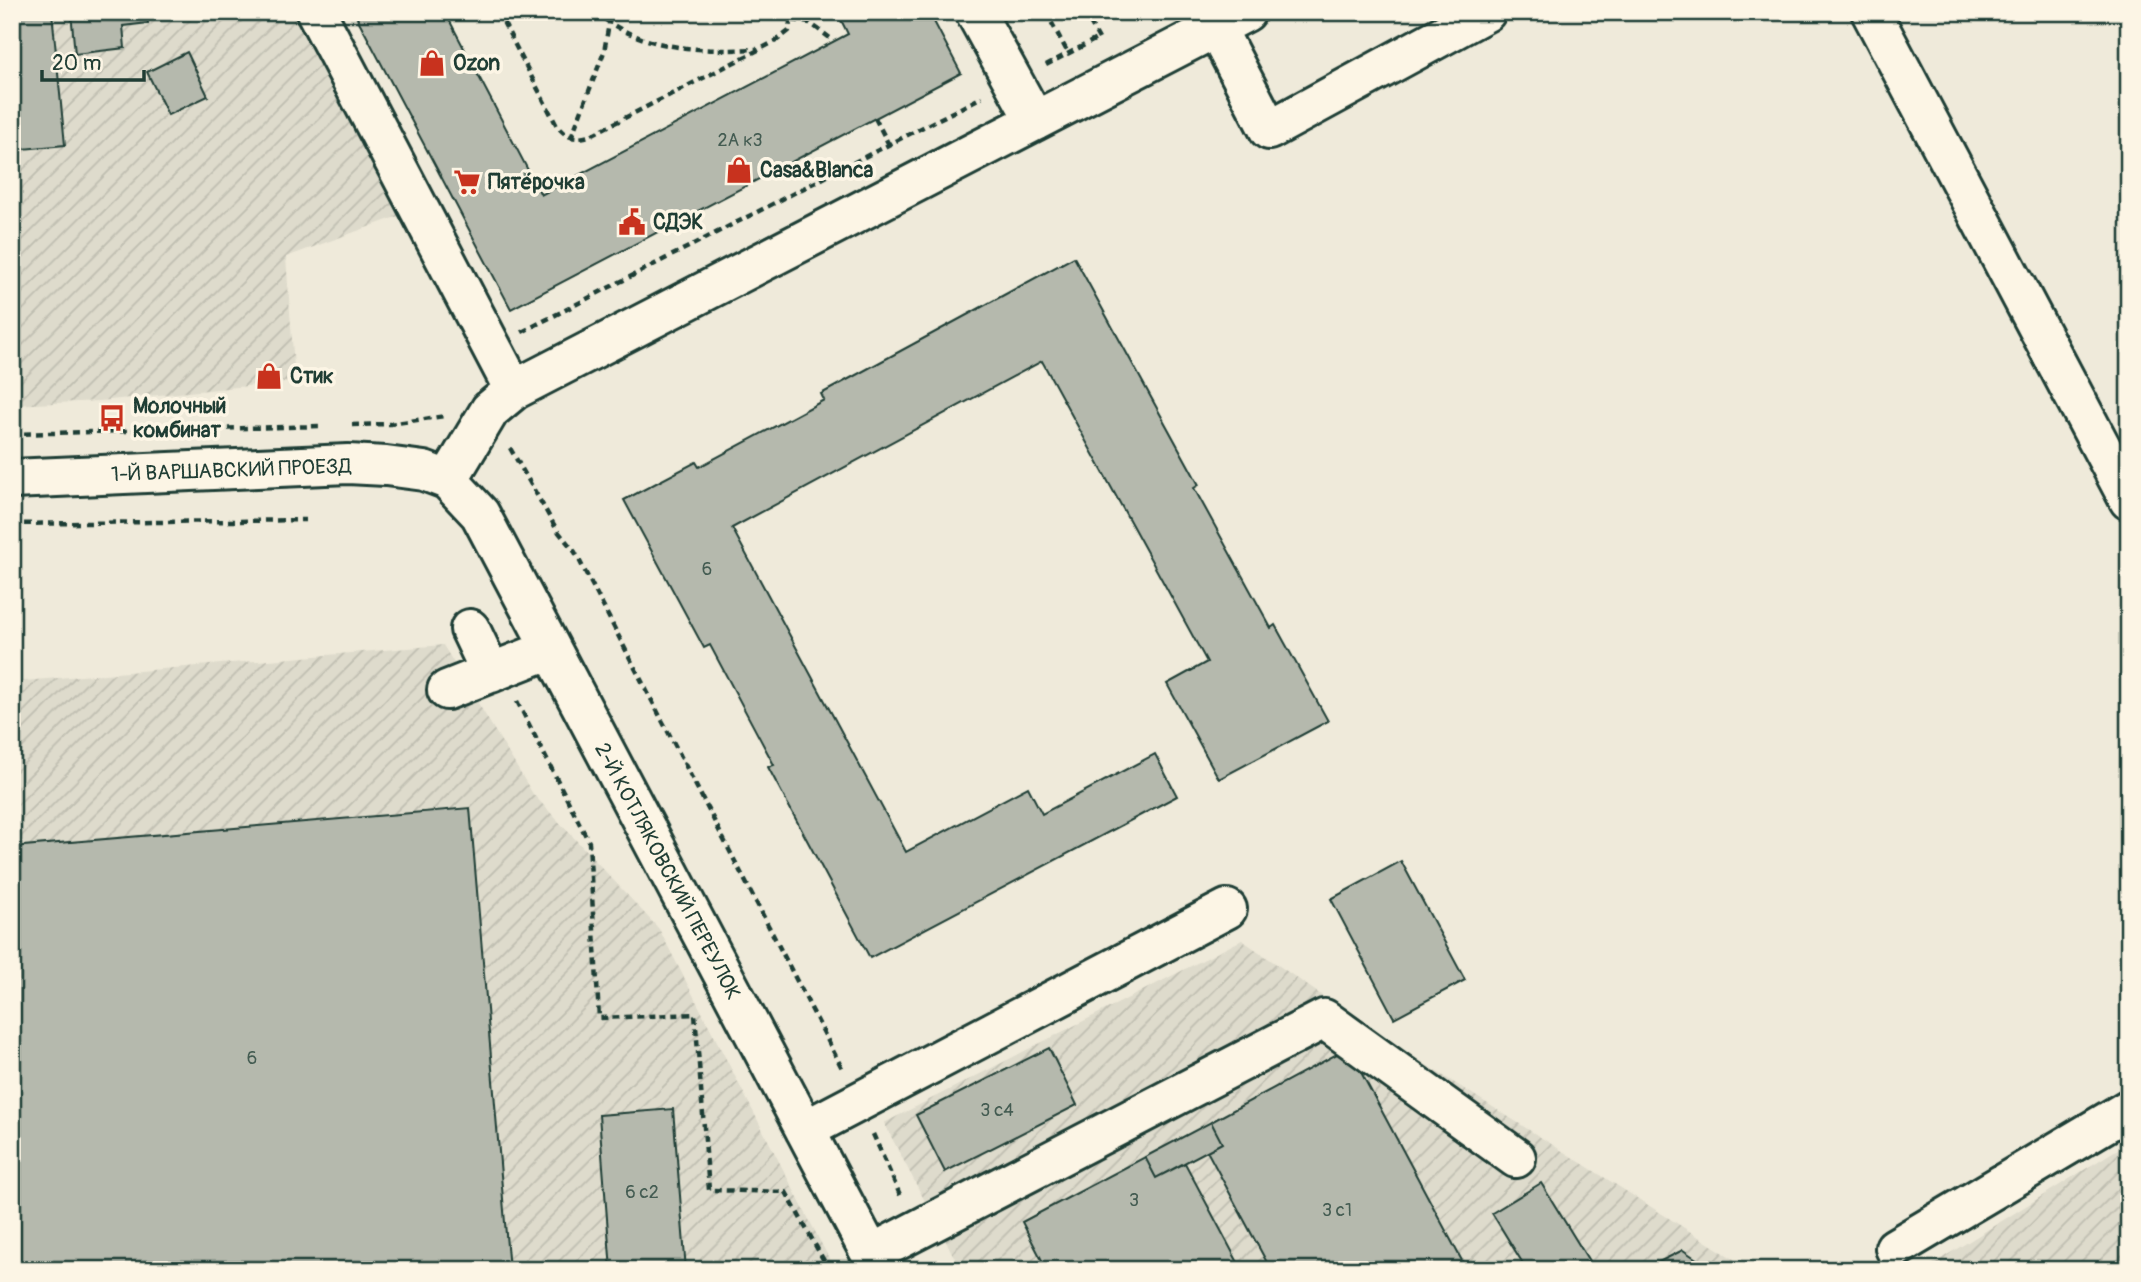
<svg xmlns="http://www.w3.org/2000/svg" width="2141" height="1282" viewBox="0 0 2141 1282" font-family="Pangolin,sans-serif">
<defs>
<pattern id="industrial-furrows" width="10" height="10" patternUnits="userSpaceOnUse" patternTransform="scale(1.75)"><rect width="10" height="10" fill="#dedbcc"/><path d="M-1 1l2-2M0 10L10 0M9 11l2-2" fill="none" stroke="#bebdb0"/></pattern>
</defs>
<rect width="100%" height="100%" fill="#efeada"/>
<filter id="ink" filterUnits="userSpaceOnUse"><feTurbulence type="fractalNoise" baseFrequency=".0143" numOctaves="2"/><feDisplacementMap in="SourceGraphic" scale="14" xChannelSelector="R" yChannelSelector="G"/><feConvolveMatrix kernelMatrix="1 2 1 2 8 2 1 2 1" color-interpolation-filters="sRGB"/></filter>
<g filter="url(#ink)">
<path fill="url(#industrial-furrows)" d="M12,12h283l109,202 -118,43 9,124 -195,20 -88,4z
M443,645l90,149 126,135 176,341h-823v-588z
M1242,940l135,94 374,236h-790l-77,-147z
M2129,1142v128h-206z"/>
<path fill="#b5b9ad" stroke="#1f3d34" stroke-width="2" d="M12,12h40l13,133 -53,5z
M71,12h76l1,11 -25,3 2,22 -50,6z
M354,12h91l96,183 307,-161 -11,-22h92l32,61 -450,236z
M187,52l21,44 -40,19 -21,-43z
M1074,257l125,228 -5,3 77,140 4,-3 53,96 -109,58 -52,-95 40,-22 -165,-301 -310,167 174,324 122,-65 14,27 113,-60 22,42 -307,162 -102,-191 6,-2 -64,-120 -6,3 -80,-148 72,-38 3,5 125,-67 -3,-6z
M470,808l39,462h-497v-423z
M1401,861l64,119 -71,38 -63,-119z
M1049,1048l28,57 -132,67 -29,-57z
M1348,1048l119,222h-196l-64,-119 15,-8 -11,-21z
M673,1109l13,161h-75l-12,-155z
M1211,1122l11,21 -66,35 -11,-21z
M1145,1157l11,21 29,-15 57,107h-195l-25,-48z
M1541,1183l48,78 -15,9h-47l-35,-57z
M1683,1250l30,20h-70z"/>
<g fill="none" stroke-linecap="round" stroke-linejoin="round">
<defs>
<path id="minor" d="M316,12l198,378
M975,12l60,109
M1871,12l258,488
M1216,28l53,102 217,-118
M12,479l336,-15 38,2 38,5 24,9 32,34 399,756
M448,480l42,-70 24,-20 732,-378
M470,629l21,44
M447,690l104,-41
M805,1130l422,-221
M1895,1248l234,-139
M871,1254l453,-235 192,139"/>
</defs>
<use href="#minor" stroke="#1f3d34" stroke-width="44"/>
<path stroke="#1f3d34" stroke-width="4.5" stroke-dasharray="7 5" stroke-linecap="butt" d="M498,12l59,114c10,12 17,14 32,10l187,-95 13,-10 2,-19
M595,12c46,38 104,40 162,37
M1046,12l23,43
M1084,12l15,27
M792,20l18,3 24,18
M1046,65l52,-27
M875,118l14,27
M571,138l33,-86 7,-40
M522,332l460,-235
M352,425l38,-1 55,-8
M12,434l311,-8
M510,448l47,82 18,22 268,518
M12,524l294,-4
M517,701l72,141 10,176 96,-4 14,176 77,2 43,78
M873,1134l28,63"/>
<use href="#minor" stroke="#fcf5e5" stroke-width="38"/>
</g>
</g>
<defs>
<symbol id="shop-bare" viewBox="-9 -9 18 18"><path d="M-5-2.5h2.3a2.7 3.5 0 0 1 5.4 0H5L5.5 6h-11ZM-1.5-2.5h3a1.5 2.3 0 0 0-3 0Z" fill="#c8321e" stroke="#fcf5e5" stroke-width="2.5" paint-order="stroke"/></symbol>
<symbol id="supermarket-bare" viewBox="-9 -9 18 18"><path d="M-6-5.5h2.5l.6 2H6L4.5 2H-2.5L-4.4-4H-6ZM-1.5 3.2a1.3 1.3 0 1 0 .1 0ZM3 3.2a1.3 1.3 0 1 0 .1 0Z" fill="#c8321e" stroke="#fcf5e5" stroke-width="2.5" paint-order="stroke"/></symbol>
<symbol id="civic-bare" viewBox="-9 -9 18 18"><path d="M-.6-6.5H3V-4.5H.6V-3L4-1V1h2V6H-6V1h2V-1L-.6-3ZM-1.2 2.5V6h2.4V2.5Z" fill="#c8321e" stroke="#fcf5e5" stroke-width="2.5" paint-order="stroke"/></symbol>
<symbol id="bus-bare" viewBox="-9 -9 18 18"><path d="M-5-6H5V4H4V6H2V4H-2V6H-4V4H-5ZM-3.5-4V0h7V-4ZM-3.5 1.2v1.5H-2V1.2ZM2 1.2v1.5H3.5V1.2Z" fill="#c8321e" stroke="#fcf5e5" stroke-width="2.5" paint-order="stroke"/></symbol>
</defs>
<g fill-rule="evenodd">
<use href="#shop-bare" x="413" y="44" width="38" height="38"/>
<use href="#shop-bare" x="720" y="151" width="38" height="38"/>
<use href="#supermarket-bare" x="448" y="163" width="38" height="38"/>
<use href="#civic-bare" x="613" y="203" width="38" height="38"/>
<use href="#shop-bare" x="250" y="357" width="38" height="38"/>
<use href="#bus-bare" x="93" y="399" width="38" height="38"/>
</g>
<g text-anchor="middle" stroke-width="7" stroke-linejoin="round" paint-order="stroke">
<g font-size="18" fill="#445c52">
<text x="740" y="146">2А к3</text>
<text x="707" y="575">6</text>
<text x="252" y="1064">6</text>
<text x="997" y="1116">3 с4</text>
<text x="642" y="1198">6 с2</text>
<text x="1134" y="1206">3</text>
<text x="1337" y="1216">3 с1</text>
</g>
<g font-size="21" font-weight="bold" fill="#1f3d34" stroke="#fcf5e5" text-anchor="start">
<text x="453" y="70">Ozon</text>
<text x="760" y="177">Casa&amp;Blanca</text>
<text x="488" y="189">Пятёрочка</text>
<text x="653" y="229">СДЭК</text>
<text x="290" y="383">Стик</text>
<text x="133" y="413">Молочный<tspan x="133" dy="24">комбинат</tspan></text>
</g>
<g font-size="21" fill="#1f3d34" stroke="#fcf5e5">
<text transform="translate(231 470) rotate(-2)" y="7">1-Й ВАРШАВСКИЙ ПРОЕЗД</text>
<text transform="translate(668 871) rotate(62)" y="7">2-Й КОТЛЯКОВСКИЙ ПЕРЕУЛОК</text>
</g>
</g>
<rect width="2141" height="1282" fill="none" stroke="#fcf5e5" stroke-width="42"/>
<rect x="21" y="21" width="2099" height="1240" fill="none" stroke="#1f3d34" stroke-width="2.5" filter="url(#ink)"/>
<path d="M42 70v10h102v-10" fill="none" stroke="#1f3d34" stroke-width="3.5"/>
<text x="52" y="70" font-size="21" fill="#1f3d34" stroke="#fcf5e5" stroke-width="5" paint-order="stroke">20 m</text>
</svg>
